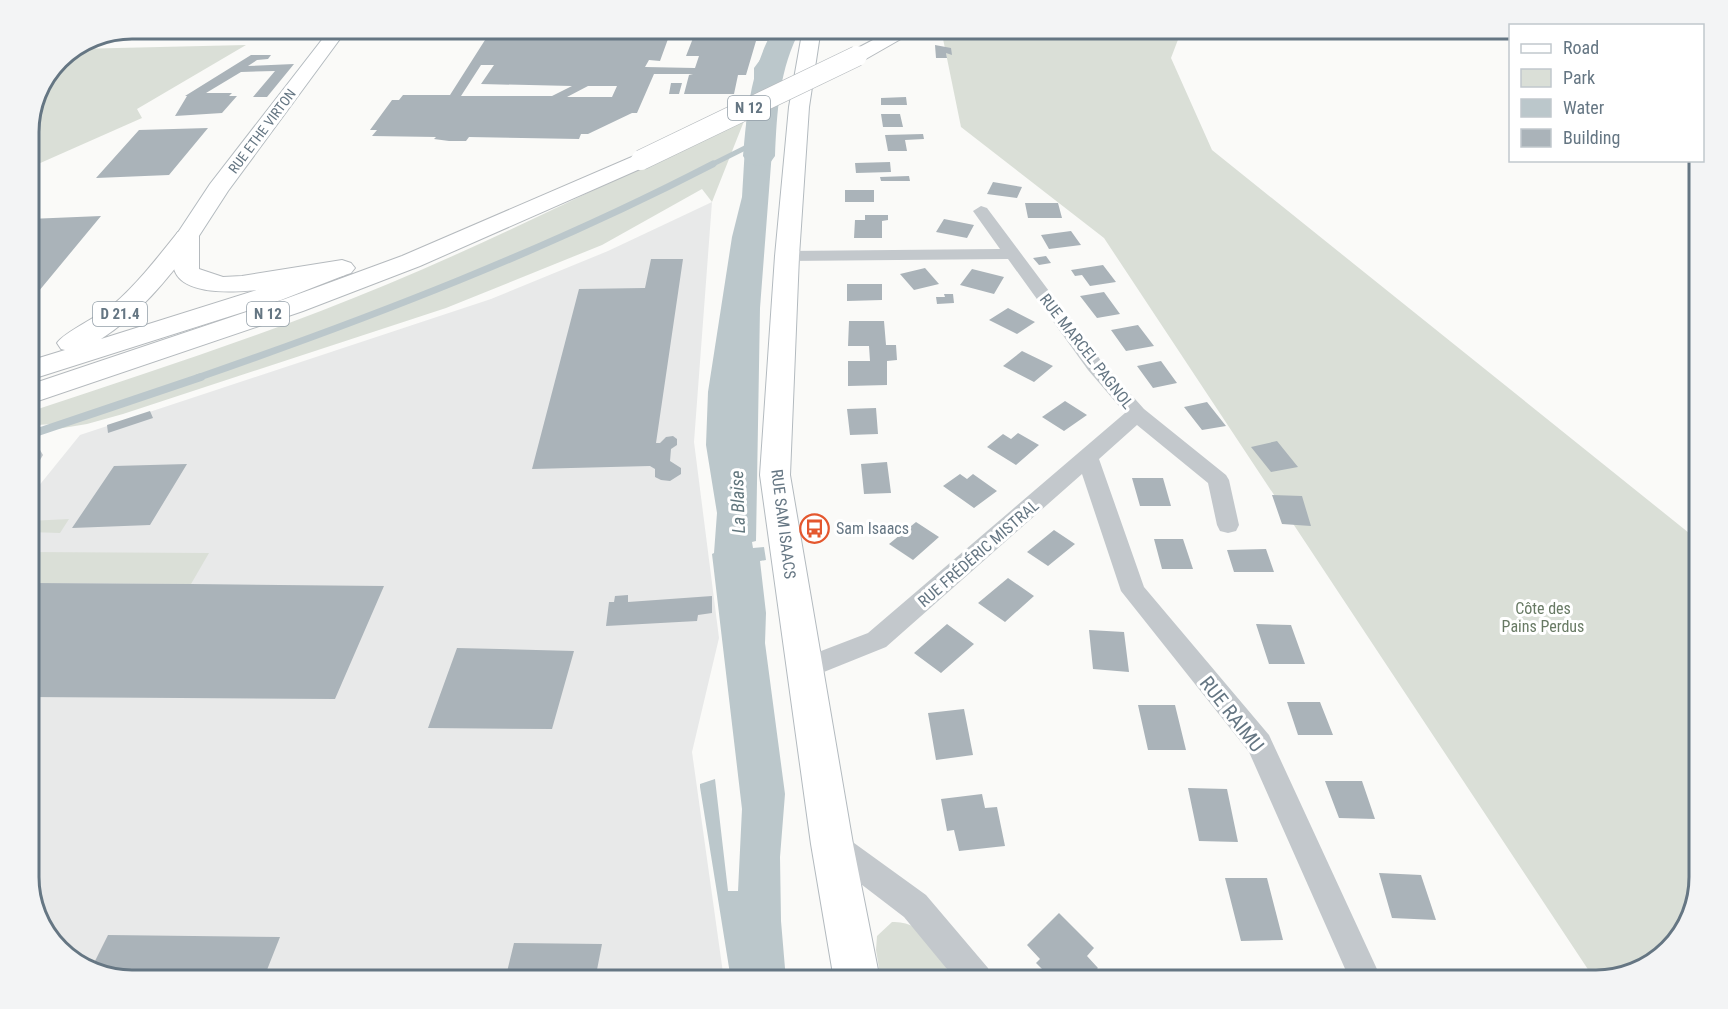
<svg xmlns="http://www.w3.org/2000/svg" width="1728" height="1009" viewBox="0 0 1728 1009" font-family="'Roboto Condensed',sans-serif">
<rect width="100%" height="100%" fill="#fafaf8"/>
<path fill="#e8e9e9" d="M712,202l-18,240 25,196 -27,114 32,228h-592l-52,-14 -37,-37 -14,-46v-385l51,-63 411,-136 117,-48z"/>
<path fill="#dadfd7" d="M941,29h237l1,8 -8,21 41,92 487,391v336l-14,52 -38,38 -52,13 -491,-742 -143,-111z
M246,45l-109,64 5,9 -113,50v-42l30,-67 15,-10z
M746,116l-34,86 -10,-13 -100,56 -156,63 -323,106 -36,10 -36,6 1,-6 -14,1 -9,15v-28c120,-40 242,-79 359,-128 122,-51 239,-111 358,-168z
M69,519l-9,14 -31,-1v-11z
M29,552l180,1 -18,31 -157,-1 -5,7z
M892,922c33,-2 49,33 60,58h-71l-5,-30 1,-14z"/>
<path fill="#bbc7cb" d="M777,29h22l-25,52 -20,9v-22l20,-27z
M776,99l-16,209 -4,233 -4,1 1,6 11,-1 2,13 -6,1 6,52 -1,30 20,151 -5,63 1,64 5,59h-55l-31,-193v-3l15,-5 13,112h10l4,-82 -30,-255 2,-1 3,-40 -11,-68 2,-53 24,-155 10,-40 5,-84z"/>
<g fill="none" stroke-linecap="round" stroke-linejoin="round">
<path stroke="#bbc7cb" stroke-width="5" d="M711,165l44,-22"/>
<path stroke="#bbc7cb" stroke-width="7" d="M197,378c176,-61 350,-128 516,-214"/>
<path stroke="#bbc7cb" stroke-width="8" d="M29,435l172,-58"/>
<path fill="#bbc7cb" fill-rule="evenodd" d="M774,28h27c-22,41 -24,83 -26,128l-5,7 -11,3 -11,-3 -5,-7c4,-46 8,-87 31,-128z"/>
</g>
<path fill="#aab3b9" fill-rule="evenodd" d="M133,28l-22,13 -24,-1 6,-4z
M636,28h36l-12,33 -11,-1 -4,7 50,1 4,-12h-13l11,-28h76l-4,13h-13l-10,34h-8l-4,19h-50l5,-19 4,-1h-39l-17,39h-5l-44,21h-7l-2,5 -110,-2 -3,4h-17l-15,-2 2,-2 -64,-1 5,-6h-7l22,-30h7l4,-5h47l42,-66 143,3zM481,65h13l-13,19 91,2 -20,10h-91zM588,86h29l-5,11h-45z
M935,45l16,3 1,7 -6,-2 1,5h-11z
M251,55h20l-3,4 -11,1 -9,6 46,-2 -27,33h-14l22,-26 -34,1 -35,21h26l-3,3h8l-15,17 -47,3 12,-20h-2z
M671,83h11l-3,11h-10z
M906,97l1,8h-26v-7z
M881,114h19l3,13h-20z
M208,128l-39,47 -73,3 43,-48z
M923,134l1,5 -19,1 2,11h-19l-3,-16z
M890,162l1,10 -35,1 -1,-10z
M909,176l1,5h-29l-1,-4z
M993,182l29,5 -5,11 -30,-4z
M845,190h29v12h-29z
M1025,203h33l4,15h-34z
M865,215h23v5l-6,1v17h-28l1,-18h10z
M101,216l-72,87v-84z
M944,219l30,6 -7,13 -31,-6z
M1071,231l10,14 -32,4 -8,-14z
M1046,256l5,7 -12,2 -6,-7z
M651,259h32l-27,184h4l6,-6 7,-1 4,3v6l-6,4 -1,12 11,7v6l-11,7 -9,-1 -6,-3v-8l-5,-3 -118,3 47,-180 66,-1z
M1103,265l13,17 -26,4 -8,-11 -7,1 -4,-6z
M925,268l14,16 -25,6 -14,-16z
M972,269l32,8 -10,17 -34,-9z
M847,284h35v16l-35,1z
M1104,292l16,22 -23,4 -17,-22z
M944,294h9l1,9 -17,1 -1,-7h9z
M1008,308l27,14 -18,12 -28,-14z
M849,321h35l2,24h10l1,15 -10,1v24l-39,1v-25h22l-1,-15h-21z
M1138,325l16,21 -28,5 -15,-21z
M1022,351l31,15 -19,16 -31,-16z
M1161,361l16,22 -24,5 -16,-22z
M1065,401l22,14 -23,16 -22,-14z
M1207,402l19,24 -24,4 -18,-23z
M876,408l2,26 -28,1 -3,-26z
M150,411l3,7 -45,15 -1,-8z
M1018,433l21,12 -23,20 -29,-18 16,-13 8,5z
M1277,441l21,26 -27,5 -20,-25z
M887,462l4,31 -27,1 -3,-30z
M187,464l-37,61 -78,3 42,-62z
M960,474l7,5 6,-5 24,17 -23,17 -31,-22z
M1132,478h31l8,28h-31z
M1272,495l30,1 9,30 -29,-2z
M916,522l23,15 -26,23 -24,-16z
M1054,530l21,14 -27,22 -21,-14z
M1154,539h29l10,30h-31z
M1266,549l8,23h-40l-7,-22z
M1008,578l26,18 -29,26 -27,-19z
M34,583l157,1 193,2 -49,113 -306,-2v-107z
M628,595v7l84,-6v17l-14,2 -1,6 -91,5 3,-24h5l1,-6z
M947,624l27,20 -33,29 -27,-20z
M1256,624l35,1 14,39h-36z
M1089,630l35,2 5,40 -36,-3z
M457,648l117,3 -22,78 -124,-1z
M1287,702h33l13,33h-35z
M1138,705h37l11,45h-38z
M964,709l9,46 -37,5 -8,-47z
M1325,781h37l13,38 -36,-1z
M1188,788l39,1 11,53 -39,-1z
M982,794l3,14 12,-1 8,39 -46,5 -5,-21 -7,1 -6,-32z
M1379,873l42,2 15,45 -44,-2z
M1225,878h42l16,62 -42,1z
M1059,913l35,35 -7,8 11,12 -12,12h-33l-17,-17 4,-4 -13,-14z
M108,935l172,2 -17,43h-131l-41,-11z
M514,943l88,1 -7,36h-90z"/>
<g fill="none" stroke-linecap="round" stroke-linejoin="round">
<defs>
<path id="secondary" d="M331,28h17l-120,163 -33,51 -8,2 -8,-2 -4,-5 35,-53z
M803,28h18l-12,79 -10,149 -9,219 63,369 27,136h-46l-23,-136 -51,-369 15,-219 14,-149z"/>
<path id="primary" d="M896,28h24l-56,32h-14l-3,-4 3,-4z
M641,153l8,2 3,5 -3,5 -229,101 -117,45 -274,93v-19l256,-86 117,-43z
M187,230l9,2 3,5v32l24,8 19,-1 100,-16 9,3 4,5 -4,5 -9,3c-31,5 -166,39 -169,-13 -1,-10 -1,-23 5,-31z"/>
<path id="highway" d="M187,230l9,2 3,5 -3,5c-29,37 -56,72 -95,97l162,-51 64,-23 9,-3 9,3 4,5 -4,5 -64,25 -252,80v-19l36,-11 -4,-1 -4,-6c7,-11 43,-27 57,-39 24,-21 44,-47 64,-72z"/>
</defs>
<use href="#secondary" stroke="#b3babf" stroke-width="2"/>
<use href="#primary" stroke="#b5babe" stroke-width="2"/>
<use href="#highway" stroke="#b4b9bd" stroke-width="2"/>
<path fill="#c3c8cc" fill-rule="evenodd" d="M981,206l6,2 115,154 42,47 82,66 3,5 10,45 -3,6 -8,2 -8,-2 -3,-6 -9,-42 -71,-58 -38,34 45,128 125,148 113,245h-32l-101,-228 -128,-161 -39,-117 -196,173 -82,33 -9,-3 -4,-8 4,-8 73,-28 257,-220 -37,-43 -80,-111 -221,2 -6,-1 -3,-4 3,-4 6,-1 213,-2 -27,-38z
M32,448l8,2 3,5 -6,10 -8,2v-18z
M833,831l10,4 83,60 62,73 4,12h-36l-52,-63 -81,-62 -5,-10 5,-10z"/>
<use href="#secondary" fill="#fff" fill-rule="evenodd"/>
<use href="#primary" fill="#fff" fill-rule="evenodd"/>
<use href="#highway" fill="#fff" fill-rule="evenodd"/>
<defs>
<path id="primary-bridge" d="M641,160l216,-104"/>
</defs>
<use href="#primary-bridge" stroke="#b5babe" stroke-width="21" stroke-linecap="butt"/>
<use href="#primary-bridge" stroke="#fff" stroke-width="20"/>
</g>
<defs>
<symbol id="bus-ring" viewBox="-11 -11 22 22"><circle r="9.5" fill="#fff" stroke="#e4572e" stroke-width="1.5"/><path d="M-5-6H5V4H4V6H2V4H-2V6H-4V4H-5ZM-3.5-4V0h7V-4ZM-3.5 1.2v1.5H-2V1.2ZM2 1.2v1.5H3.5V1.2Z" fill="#e4572e"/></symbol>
</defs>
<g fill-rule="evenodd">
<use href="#bus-ring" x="798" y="512" width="33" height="33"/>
</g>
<g text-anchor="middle" stroke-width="6" stroke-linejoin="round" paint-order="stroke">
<g font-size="14" fill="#657683" stroke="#fff">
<text transform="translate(262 131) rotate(-53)" y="5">RUE ETHE VIRTON</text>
</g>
<g fill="#fff" stroke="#939fa8" stroke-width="1.5">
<rect x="728" y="96" width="42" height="24" rx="4.5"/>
<rect x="93" y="302" width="54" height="24" rx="4.5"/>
<rect x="247" y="302" width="42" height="24" rx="4.5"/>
</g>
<g font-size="15" font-weight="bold" fill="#657683">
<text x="749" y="113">N 12</text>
<text x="120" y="319">D 21.4</text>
<text x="268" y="319">N 12</text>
</g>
<g font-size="16" fill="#657683" stroke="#fff">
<text transform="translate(1087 351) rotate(52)" y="6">RUE MARCEL PAGNOL</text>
<text transform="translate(784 524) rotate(83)" y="6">RUE SAM ISAACS</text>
<text transform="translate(978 553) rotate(-41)" y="6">RUE FRÉDÉRIC MISTRAL</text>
</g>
<g font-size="16" fill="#657683" stroke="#fff" text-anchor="start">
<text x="836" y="534">Sam Isaacs</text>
</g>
<g font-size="16" fill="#687a64" stroke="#fff">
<text x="1543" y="614">Côte des<tspan x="1543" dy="18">Pains Perdus</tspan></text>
</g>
<g font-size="18" font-style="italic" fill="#60757c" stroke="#fff">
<text transform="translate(738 502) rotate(-92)" y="6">La Blaise</text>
</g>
<g font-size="20" fill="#657683" stroke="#fff">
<text transform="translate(1232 714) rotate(52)" y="7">RUE RAIMU</text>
</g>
</g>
<path d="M0 0H1728V1009H0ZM132 39H1596A93 93 0 0 1 1689 132V877A93 93 0 0 1 1596 970H132A93 93 0 0 1 39 877V132A93 93 0 0 1 132 39Z" fill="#f3f4f5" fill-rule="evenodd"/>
<path fill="none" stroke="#657683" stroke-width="3" d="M132 39H1596A93 93 0 0 1 1689 132V877A93 93 0 0 1 1596 970H132A93 93 0 0 1 39 877V132A93 93 0 0 1 132 39Z"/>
<rect x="1509" y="24" width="195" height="138" fill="#ffffff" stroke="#c1c8cd" stroke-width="1.5"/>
<rect x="1521" y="44" width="30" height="9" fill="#ffffff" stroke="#c1c8cd" stroke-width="1.5"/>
<text x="1563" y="54" font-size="18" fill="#657683">Road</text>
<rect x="1521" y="69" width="30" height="18" fill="#dadfd7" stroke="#c1c8cd" stroke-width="1.5"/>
<text x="1563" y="84" font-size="18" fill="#657683">Park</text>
<rect x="1521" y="99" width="30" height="18" fill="#bbc7cb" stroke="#c1c8cd" stroke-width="1.5"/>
<text x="1563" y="114" font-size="18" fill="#657683">Water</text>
<rect x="1521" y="129" width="30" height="18" fill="#aab3b9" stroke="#c1c8cd" stroke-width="1.5"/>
<text x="1563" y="144" font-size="18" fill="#657683">Building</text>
</svg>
